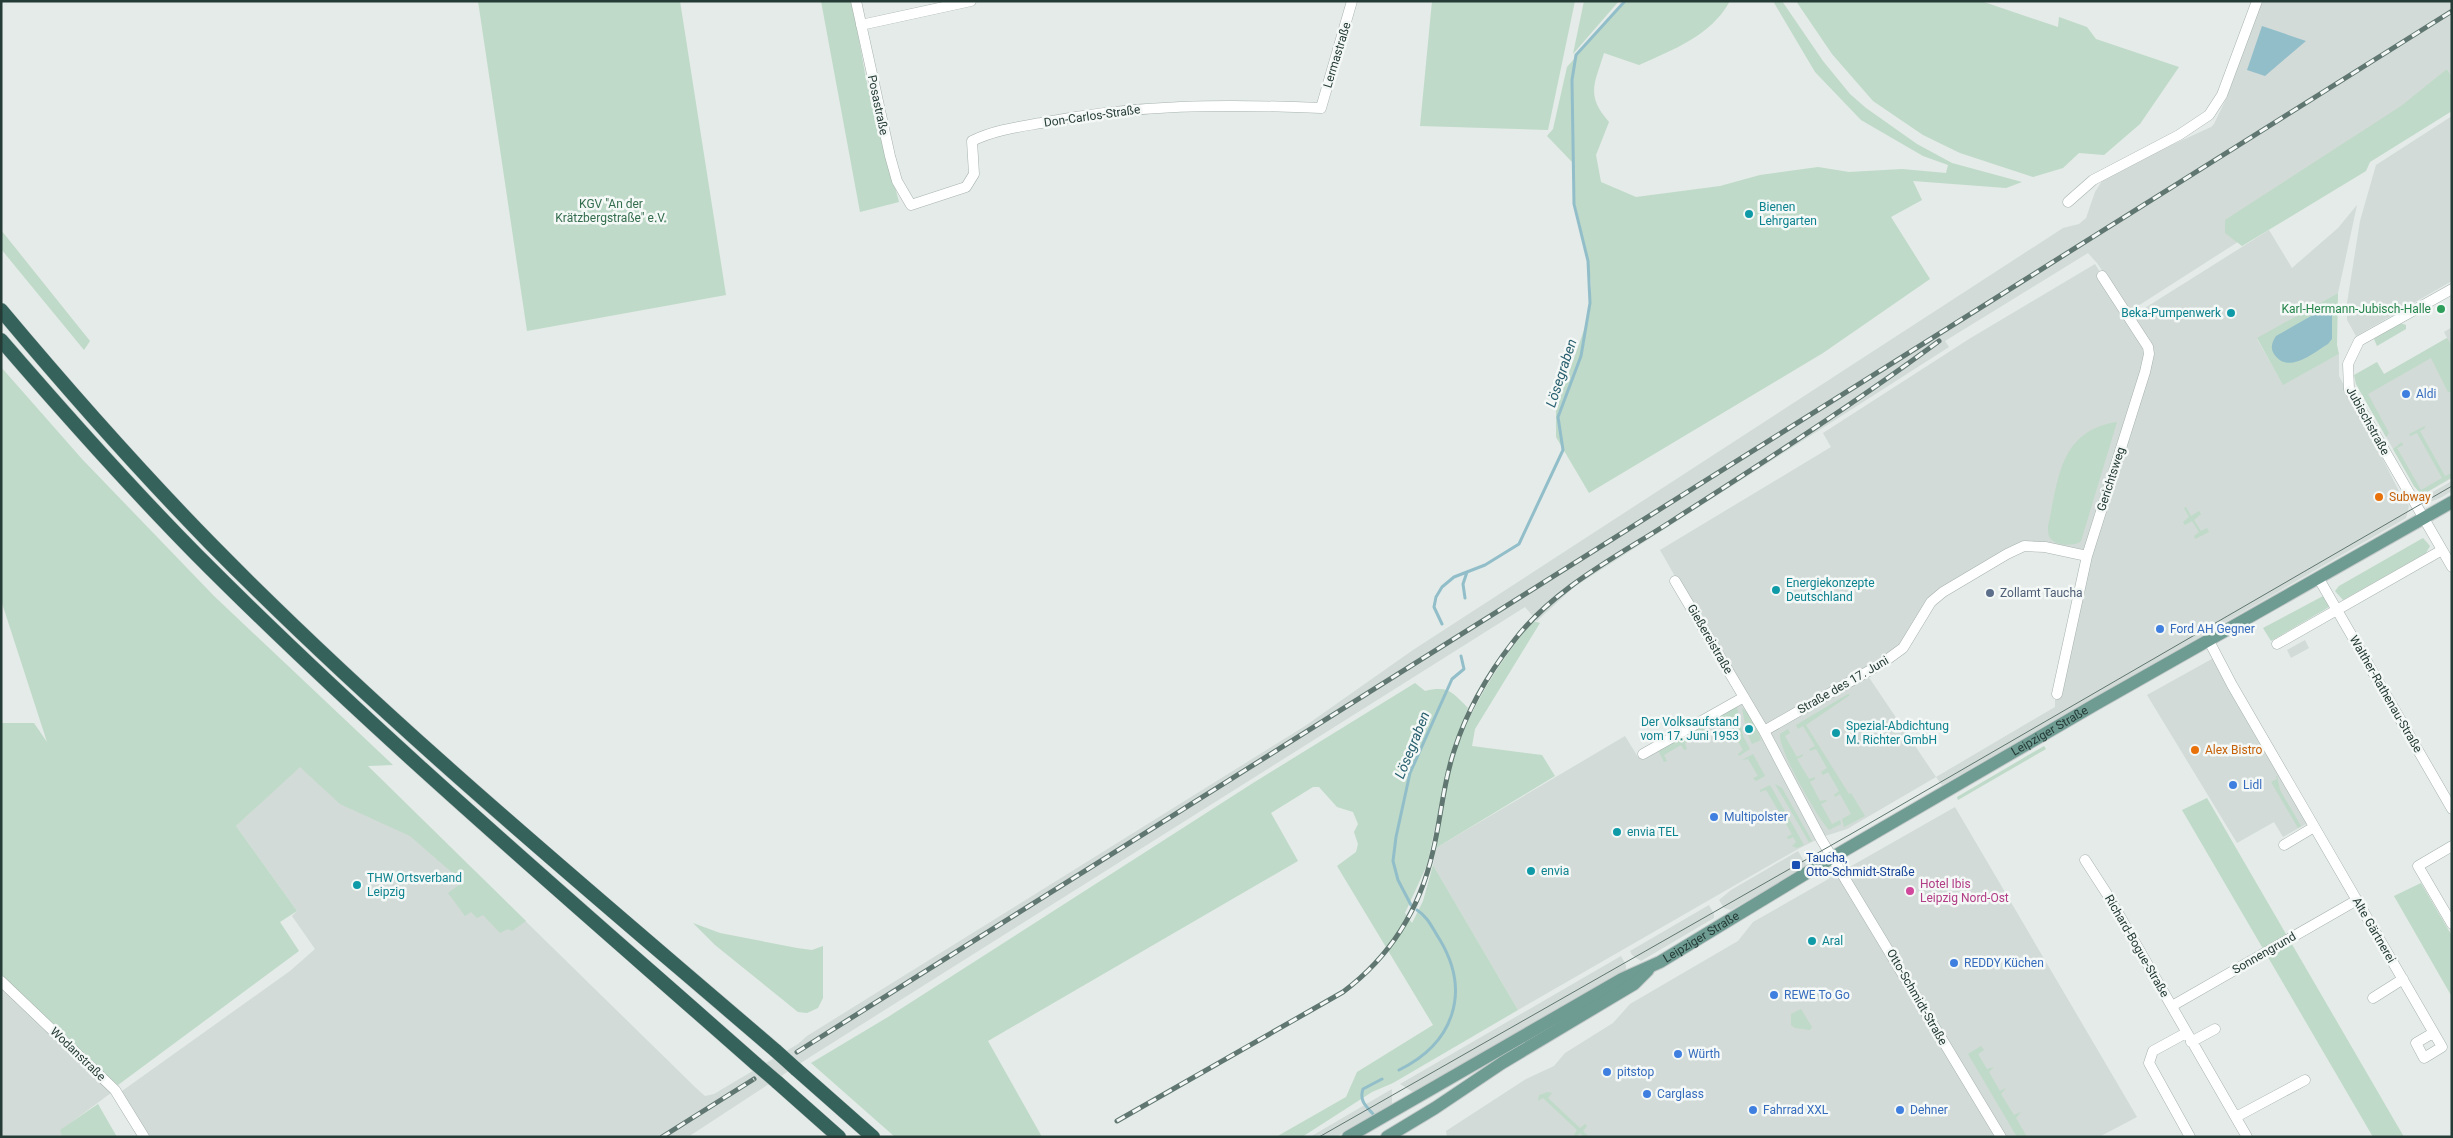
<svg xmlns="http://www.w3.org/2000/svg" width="2453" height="1138" viewBox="0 0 2453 1138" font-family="Roboto,sans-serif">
<rect width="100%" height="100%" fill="#e4ebe8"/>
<path fill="#d2dbd7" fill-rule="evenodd" d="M2262,1h190v76l-5,-8 -92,98 -225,144 -33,-48 -9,-10 -143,88 4,6 -375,240 -37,34 -12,-14 -715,450 -122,80h-541l-25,-46 168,-120 25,-22 -23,-33 5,-5 -61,-85 64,-60h67l329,322 9,8 9,-2 84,-50 9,-8 498,-310 108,-76 650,-422 16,-4 7,-6 9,-26 7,-11 61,-32 48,-22 3,-3 13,-27z
M2452,116v165l-96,55 -9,-16v-17l13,-82 16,-56z
M2357,205l-19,88 -81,46 26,45 56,-30v22l30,56 36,71h2l2,3 -3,12 -464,267 -6,-8 -89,52 -25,8 -24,12 -280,161 -85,-145 3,-17 189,-112 13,21 106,-60 -84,-147 171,-103 -8,-14 146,-94 126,-75 34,54 140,-88 23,38 46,-40zM2028,544l58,12 -31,130v21l-119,70 -70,-104 42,-33 38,-51z
M2452,327v151l-30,17 -8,-9 -55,-97 88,-51 -3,-6z
M2452,481v10l-10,6 -9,4 -11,-3z
M2305,640l4,8 -18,10 -4,-8z
M2219,655l96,164 -32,18 -9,-15 -37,21 -90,-148z
M1955,807l182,310 -38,20h-652l-1,-6 80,-52 28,-13 11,-13 48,-30 17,-19 108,-63 15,-19z
M1798,851l9,15 -76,44 -7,-2 -5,-8 12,-10z
M1709,905l5,9v4l-73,43 -9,-6 -2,-4z
M1621,956l5,9v5l-213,122 -13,-8z
M1,981l114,109 -54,40 1,7h-61z
M1392,1089v15l-56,33h-26z"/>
<path fill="#bfdac8" d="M478,1h202l46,294 -199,36z
M821,1h31l14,78 33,123 -39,10z
M1432,1h143l-27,129 -128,-4z
M1584,1h35l-46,53z
M1625,1h105c-19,35 -58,49 -91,64l-35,-12c-9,30 -19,42 5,69l-13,33 5,27 35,15 84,-11 40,-11 58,-8 31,5 53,-3 44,4 2,-8 -25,-9 -62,-36 -46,-48 -42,-71h9l41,60 27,33 16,14 51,36 35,19 70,19 -16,6 -93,-7 9,19 -31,17 39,62 -107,74 -234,140 -33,-56v-28l33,-93 2,-31 -3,-26 -14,-60 -2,-37 -25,-26 6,-7 14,-62z
M1796,1h185l77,26 1,-10 28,10 9,12 83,28 -39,57 -36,31 -25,-2 -16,15 -30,9 -73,-24 -37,-18 -50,-34 -41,-47z
M2447,69l5,8v34l-82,51 -4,9 -124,75 -17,-13v-13l176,-114z
M1,230l89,111 -6,9 -83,-101z
M2338,293l-1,52 2,9 -56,31 -26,-47z
M2400,323l6,2v4l-29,17 -3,-7z
M2447,338l5,8v46h-4l-17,-34 -63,36 21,39 -3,4 -30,-53 -2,-9 23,-13 7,12z
M1,367l81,92 132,137 179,169 -25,1 158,155 -14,10 -4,-2 -8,4 -17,-18 -6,3 -6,-6 -6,4 -17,-23 15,-11 -53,-46 -70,-32 -40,-37 -64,59 61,85 -17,11 19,29 -181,134 -117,-104v-258h33l13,19 -46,-142z
M2117,422l-36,119c-7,6 -25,5 -31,-3 -2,-3 -2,-8 -2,-12 11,-47 11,-95 69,-104z
M2425,426v2l-5,3 25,45 7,-3v4l-30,18 -8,-9 -21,-37 9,-7 1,3 -6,3 24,42 21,-12 -25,-45 -7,3 -1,-2z
M2186,507l5,9 8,-5 2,3 -7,6 7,11 6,-3 2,4 -14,7 -1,-3 5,-4 -7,-11 -7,4 -2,-3 6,-5 -5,-9z
M2423,538l7,8 -4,7 -83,47 -8,-9 4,-5z
M2325,595l5,8 -1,4 -58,34 -8,-13z
M1533,621l7,2 -65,106 -3,17 70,9 13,21 -119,72c6,-32 10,-67 20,-98 17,-47 45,-91 77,-129z
M1415,683l10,8c24,-6 28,2 43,17l-17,45 -24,112 -22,48 7,10 11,-22 10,-36 85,145 -125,73 -21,9 -70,45h-26l70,-40 11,-25 76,-47 -96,-159 19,-14 2,-8 -4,-12 4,-8 -5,-12 -16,-5 -18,-20h-6l-42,26 27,48 -310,180 54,96h-147l-84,-74 77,-46 365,-234z
M1848,694l2,1 -44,30 43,69 2,-1 14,23 -21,11 -2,-8 9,-5 -11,-20 -5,3 -1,-2 5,-4 -11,-19 -5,3 -2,-3 6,-4 -11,-19 -6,2 -1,-2 6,-3 -12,-20 -5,3 -2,-4z
M1733,706l4,1 6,29 7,13 -11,7 -1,-2 5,-4 -8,-14 -6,2 -1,-2 5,-4 -8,-15 -6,3v-7z
M1742,708c10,7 16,20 19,32l-9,4 -4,-9 5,-2 -4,-11 -4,2z
M1701,724l7,13 -4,2 -3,-5 -16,9 2,6 -3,1 -3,-5 -17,10 3,6 -3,1 -6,-12z
M1788,729l2,4 -5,3 12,21 6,-3v2l-6,3 12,20 6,-2v2l-5,3 10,19 6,-1 1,1 -6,3 11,20 8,-4 1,4 -12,6c-12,-13 -51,-81 -49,-96z
M2044,746l2,3 -88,51 -1,-3z
M1753,754l12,22 -9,5 -3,-3 5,-2 -10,-17 -6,1z
M2276,776h1l3,14 21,36 -3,2 -27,-46 6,-3z
M1775,784l7,4 30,53 -3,1z
M1770,785l34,60 -7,3 -5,-2 4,-4 -3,-5 -5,2 -1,-2 5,-3 -10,-17 -6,3v-2l5,-3 -15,-25 -6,2v-2z
M2207,798l197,339h-31l-191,-327z
M2421,883l31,53v61l-58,-101z
M693,923l27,10 77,15 15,2 11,-4v52l-5,10 -11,5 -9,-1 -83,-67z
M1801,1009l11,18 -2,3 -15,-2 -4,-3v-11z
M1981,1046l3,4 -6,4 9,15 7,-2 -5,5 11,19 6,-3 -5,6 13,21 7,-3 -5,6 11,19h-10l-49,-83z
M1548,1092l4,1 -4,5 32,30 5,-4 2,2 -4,5 6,6h-5l-4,-4 -4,4 -2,-2 3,-5 -34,-32 -5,3 1,-6z
M98,1104l19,33h-55l-2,-7z"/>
<path fill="#92beca" d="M2262,26l44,15 -41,35 -18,-6z
M2327,307h3l2,4v28l-4,5c-15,9 -40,31 -54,10 -4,-6 -2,-12 2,-18z"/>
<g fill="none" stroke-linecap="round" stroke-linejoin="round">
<path stroke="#92beca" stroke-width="3" d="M1465,598l-2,-14 4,-12
M1442,624l-8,-17 2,-10 6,-10 12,-10 31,-12 34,-21 44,-94 -5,-33 23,-61 9,-53 -2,-42 -14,-57 -2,-124 4,-25 49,-54
M1411,905l-13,-25 -5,-19 3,-24 14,-64 42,-94 12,-10 -3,-13
M1399,1070c55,-27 72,-78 41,-130 -8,-12 -11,-22 -23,-30
M1373,1114c-7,-8 -14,-13 -10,-25l19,-10"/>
<defs>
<path id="minor" d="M856,1l34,155 7,25 14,24 55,-18 8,-13 -2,-33c22,-11 46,-14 69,-18 95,-19 184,-19 280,-15l31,-107
M861,25l110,-24
M2068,202l25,-22 86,-45 30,-20 13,-20 35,-94
M2452,289l-93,52 -11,23 1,25 103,178
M2319,579l133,230
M1675,581l89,150 57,108 180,298
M2209,641l23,44 210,362 -18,11 -8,-15 17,-10
M2277,644l165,-94
M2057,694l30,-138 58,-184 4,-18 -1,-7 -46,-71
M1764,731l117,-67 22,-16 28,-46 12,-10 64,-38 17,-8 21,1 42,9
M1643,754l101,-57
M2284,845l30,-18
M2452,846l-34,20 34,58
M2085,860l22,34 140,243
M1,981l114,109 29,47
M2373,998l30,-19
M2172,1006l185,-106
M2186,1033l-33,18 -4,12 41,74
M2191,1042l24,-13
M2236,1117l69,-37"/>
<g id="major">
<path id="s1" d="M1348,1137l274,-158 38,-17 173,-105 263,-153 356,-202"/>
<path d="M1387,1137l48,-29 67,-45 132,-79 14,-14"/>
</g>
<path id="highway" d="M1,310c67,80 136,158 209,233 178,181 374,343 566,508
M1,340c63,73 127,145 195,214 178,179 371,343 560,510
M796,1069l77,68
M777,1082l62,55"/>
</defs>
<use href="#minor" stroke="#a7b3af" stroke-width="11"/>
<use href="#major" stroke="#c2c8c7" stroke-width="14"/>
<use href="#highway" stroke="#c2c8c7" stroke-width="15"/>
<use href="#minor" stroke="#fff" stroke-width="10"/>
<use href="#major" stroke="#6e9b92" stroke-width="12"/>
<use href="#highway" stroke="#35635c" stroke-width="14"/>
<path stroke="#607671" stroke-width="1" d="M1319,1137l532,-303 601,-348"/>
<defs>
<path id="rail" d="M797,1052l1655,-1041
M1117,1121l226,-129c48,-36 77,-83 90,-141 8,-33 10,-67 21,-100 12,-38 34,-77 59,-109 41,-55 109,-88 165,-125 89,-57 177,-114 261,-176
M662,1137l92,-58"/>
</defs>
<use href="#rail" stroke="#607671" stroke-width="5"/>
<use href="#rail" stroke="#f4f8f6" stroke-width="3" stroke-dasharray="9" stroke-linecap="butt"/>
<defs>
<path id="highway-bridge" d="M776,1051l20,18
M756,1064l21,18"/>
</defs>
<use href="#highway-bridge" stroke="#c2c8c7" stroke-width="15" stroke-linecap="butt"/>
<use href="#highway-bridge" stroke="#35635c" stroke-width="14"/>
</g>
<g fill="#0f9aa8" stroke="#f4f8f6" stroke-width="2">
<circle cx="1749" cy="214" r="5"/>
<circle cx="2231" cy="313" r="5"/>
<circle cx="1776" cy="590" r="5"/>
<circle cx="1749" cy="729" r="5"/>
<circle cx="1836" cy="733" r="5"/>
<circle cx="1617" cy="832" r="5"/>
<circle cx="1531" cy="871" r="5"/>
<circle cx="357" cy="885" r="5"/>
<circle cx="1812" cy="941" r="5"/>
</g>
<circle fill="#2e9e5b" stroke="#f4f8f6" stroke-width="2" cx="2441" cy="309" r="5"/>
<g fill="#3f7fe0" stroke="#f4f8f6" stroke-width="2">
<circle cx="2406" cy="394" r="5"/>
<circle cx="2160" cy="629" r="5"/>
<circle cx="2233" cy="785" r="5"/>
<circle cx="1714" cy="817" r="5"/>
<circle cx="1954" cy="963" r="5"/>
<circle cx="1774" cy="995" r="5"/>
<circle cx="1678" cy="1054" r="5"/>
<circle cx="1607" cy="1072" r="5"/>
<circle cx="1647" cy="1094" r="5"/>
<circle cx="1753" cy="1110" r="5"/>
<circle cx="1900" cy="1110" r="5"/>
</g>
<g fill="#e8710a" stroke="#f4f8f6" stroke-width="2">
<circle cx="2379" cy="497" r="5"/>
<circle cx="2195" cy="750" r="5"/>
</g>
<circle fill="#5c6f8a" stroke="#f4f8f6" stroke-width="2" cx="1990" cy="593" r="5"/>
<rect fill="#1a4fb4" stroke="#f4f8f6" stroke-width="2" x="1791" y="860" width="10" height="10" rx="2.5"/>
<circle fill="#d1479c" stroke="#f4f8f6" stroke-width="2" cx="1910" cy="891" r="5"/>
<g text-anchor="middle" stroke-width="5" stroke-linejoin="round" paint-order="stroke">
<g font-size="12" fill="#253b36" stroke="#f4f8f6">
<text transform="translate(1337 55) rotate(-73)" y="4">Lermastraße</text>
<text transform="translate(878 105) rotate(78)" y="4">Posastraße</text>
<text transform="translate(1092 116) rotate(-8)" y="4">Don-Carlos-Straße</text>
<text transform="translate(2368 421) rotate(61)" y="4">Jubischstraße</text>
<text transform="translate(2111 479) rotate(-72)" y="4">Gerichtsweg</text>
<text transform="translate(1710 639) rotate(60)" y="4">Gießereistraße</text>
<text transform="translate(1843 685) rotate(-30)" y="4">Straße des 17. Juni</text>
<text transform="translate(2386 694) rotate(60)" y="4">Walther-Rathenau-Straße</text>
<text dy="4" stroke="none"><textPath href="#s1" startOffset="811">Leipziger Straße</textPath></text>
<text transform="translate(2374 930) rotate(60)" y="4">Alte Gärtnerei</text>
<text dy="4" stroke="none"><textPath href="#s1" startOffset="406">Leipziger Straße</textPath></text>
<text transform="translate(2137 946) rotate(60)" y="4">Richard-Bogue-Straße</text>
<text transform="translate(2264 953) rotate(-30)" y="4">Sonnengrund</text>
<text transform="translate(1917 997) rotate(60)" y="4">Otto-Schmidt-Straße</text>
<text transform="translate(78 1054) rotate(44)" y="4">Wodanstraße</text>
</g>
<g font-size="12" fill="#346d4d" stroke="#f4f8f6">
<text x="611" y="208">KGV "An der<tspan x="611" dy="14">Krätzbergstraße" e.V.</tspan></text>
</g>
<g font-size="12" fill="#0d838f" stroke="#f4f8f6" text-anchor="start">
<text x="1759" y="211">Bienen<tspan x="1759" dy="14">Lehrgarten</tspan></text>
<text x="2221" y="317" text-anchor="end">Beka-Pumpenwerk</text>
<text x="1786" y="587">Energiekonzepte<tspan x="1786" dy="14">Deutschland</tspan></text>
<text x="1739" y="726" text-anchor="end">Der Volksaufstand<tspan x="1739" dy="14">vom 17. Juni 1953</tspan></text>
<text x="1846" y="730">Spezial-Abdichtung<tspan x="1846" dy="14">M. Richter GmbH</tspan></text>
<text x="1627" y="836">envia TEL</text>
<text x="1541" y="875">envia</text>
<text x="367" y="882">THW Ortsverband<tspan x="367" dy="14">Leipzig</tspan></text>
<text x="1822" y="945">Aral</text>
</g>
<g font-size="12" fill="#27864d" stroke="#f4f8f6" text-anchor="end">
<text x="2431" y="313">Karl-Hermann-Jubisch-Halle</text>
</g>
<g font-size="12" fill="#366cbe" stroke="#f4f8f6" text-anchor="start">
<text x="2416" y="398">Aldi</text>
<text x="2170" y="633">Ford AH Gegner</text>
<text x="2243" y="789">Lidl</text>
<text x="1724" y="821">Multipolster</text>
<text x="1964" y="967">REDDY Küchen</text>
<text x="1784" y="999">REWE To Go</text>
<text x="1688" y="1058">Würth</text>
<text x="1617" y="1076">pitstop</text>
<text x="1657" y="1098">Carglass</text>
<text x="1763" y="1114">Fahrrad XXL</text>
<text x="1910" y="1114">Dehner</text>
</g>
<g font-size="12" fill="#c56008" stroke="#f4f8f6" text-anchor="start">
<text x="2389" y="501">Subway</text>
<text x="2205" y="754">Alex Bistro</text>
</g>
<g font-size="12" fill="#4e5e75" stroke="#f4f8f6" text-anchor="start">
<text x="2000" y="597">Zollamt Taucha</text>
</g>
<g font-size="12" fill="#164399" stroke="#f4f8f6" text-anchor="start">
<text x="1806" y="862">Taucha,<tspan x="1806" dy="14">Otto-Schmidt-Straße</tspan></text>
</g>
<g font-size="12" fill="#b23c85" stroke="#f4f8f6" text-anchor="start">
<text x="1920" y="888">Hotel Ibis<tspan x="1920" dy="14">Leipzig Nord-Ost</tspan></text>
</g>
<g font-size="14" font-style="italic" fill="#275f6f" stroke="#f4f8f6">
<text transform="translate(1561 373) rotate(-72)" y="5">Lösegraben</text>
<text transform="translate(1412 745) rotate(-68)" y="5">Lösegraben</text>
</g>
</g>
<rect width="2453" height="1138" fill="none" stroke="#253b36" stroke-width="5"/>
</svg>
